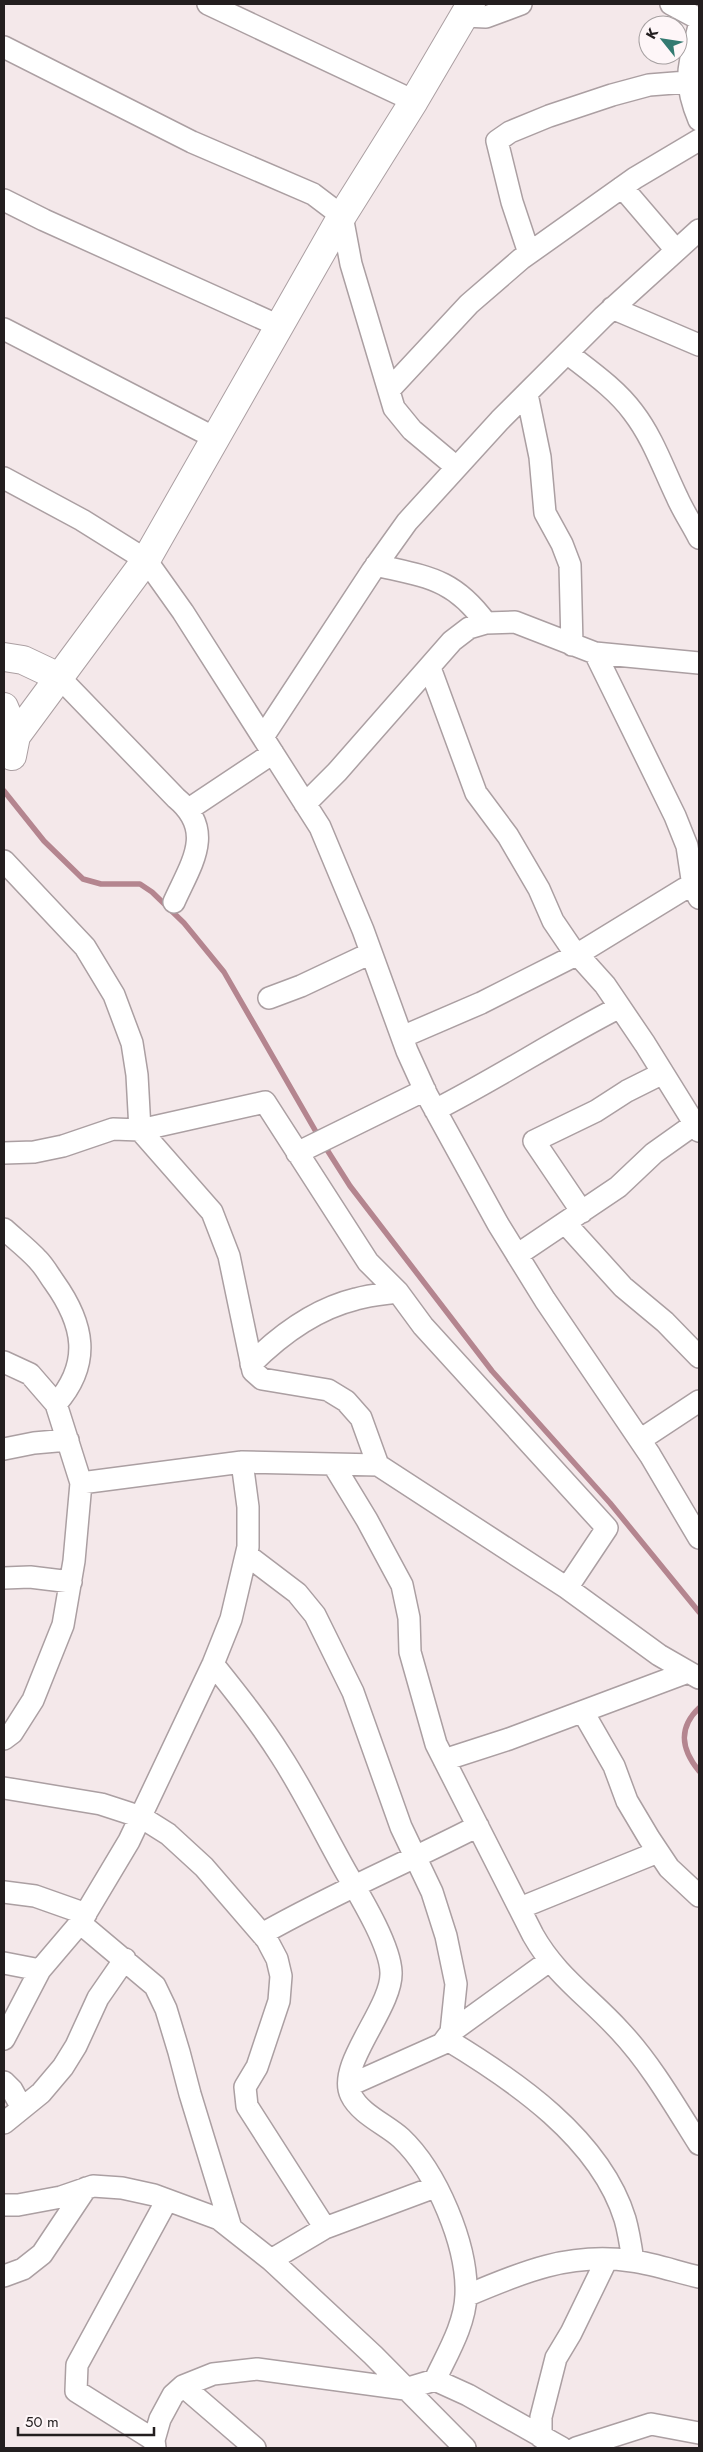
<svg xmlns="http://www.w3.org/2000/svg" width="703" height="2452" viewBox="0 0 703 2452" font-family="Jost,sans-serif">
<rect width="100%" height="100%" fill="#f4e8ea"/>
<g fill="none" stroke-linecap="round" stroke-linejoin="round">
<path stroke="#b4858f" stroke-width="5.5" d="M4,791l40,50 39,38 18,5h39l12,8 32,31 40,49 95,165
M324,1145l26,41 142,185 118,132 89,109
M699,1708c-21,20 -18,41 0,63"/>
<defs>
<path id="street" d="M208,4l206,97
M671,4l28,15
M464,16l22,1 35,-13
M699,26c-10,41 -17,53 0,94
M4,47l188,95 121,52 29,22 9,48 43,144 18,22 43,36
M622,187l54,63
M4,200l40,20 235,106
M529,253l-17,-51 -15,-61 13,-9 39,-16 63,-21 37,-10 38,-3
M612,308l87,37
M4,329l211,109
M567,353c23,18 49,36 66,59 20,26 30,56 44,85 6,14 15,27 22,41
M389,390l80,-86 52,-45 114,-81 64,-38
M527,394l13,63 5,56 17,31 8,21 2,80
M4,478l78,42 64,40 37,52 137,215 43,103 44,121 20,44 71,129 47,76 105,155 49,83
M376,565c51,12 77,13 110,58
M595,653l80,163 12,30 6,40 6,12
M430,668l46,125 32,43 31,53 14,32 17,25 35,39 40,59 54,87
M59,677l117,121c40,33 15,66 -2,104
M263,737l109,-166 35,-49 93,-102 103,-103 96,-87
M305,804l32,-32 115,-131 17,-13 17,-5 29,-1 80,31 104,10
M189,809l84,-56
M4,861l81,86 29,48 18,48 5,32 3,55 72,82 17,44 24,115 9,8 66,11 18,11 15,17 17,47
M269,998l32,-12 70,-33
M402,1037l79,-34 97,-49 106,-65 15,-5
M435,1110c63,-32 122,-71 185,-103
M4,1153l30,-1 29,-6 50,-17 27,1 125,-28 103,160 30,30 25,34 184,202 -40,60
M297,1153l128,-63
M582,1212l-48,-71 62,-30 31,-20 36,-18
M566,1224l57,63 42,35 34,35
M4,1229c11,10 24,20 34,31 6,6 11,15 16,22 30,42 38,81 2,122
M517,1255l101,-68 36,-34 45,-32
M4,1362l26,12 26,30 25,79 -7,78 -11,64 -30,75 -21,33 -8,6
M251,1364c29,-29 64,-55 105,-65 14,-4 28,-5 42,-7
M640,1440l59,-39
M4,1449l30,-6 34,-3
M333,1464l34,56 35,65 7,33 1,34 26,92 97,191c23,41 56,62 87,96 31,33 55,75 79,113
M81,1483l161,-21 136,3 189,123 92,67 40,23
M247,1555l50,38 18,22 38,77 48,135 31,65 14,44 10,48 -5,48 -9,12 -92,41
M4,1578l26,-1 41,5
M213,1664c24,30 48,60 68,92 24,37 43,77 65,116 14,24 44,73 45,100 2,35 -55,93 -40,123 9,19 36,30 50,43 36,34 67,108 65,157 -1,30 -19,59 -31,85
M583,1712l31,54 13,35 22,37 20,30 30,28
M444,1760l65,-21 179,-67
M4,1788l97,16 40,13 27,17 36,33 63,73 10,19 4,17 -2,25 -22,66 -12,20 2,19 78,122
M4,1892l31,4 51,18
M520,1908l138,-56
M80,1923l75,63 11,23 13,43 11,42 41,134
M262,1934c70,-40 144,-71 216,-108
M4,1963l36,7
M451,2032l98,-71
M4,2039l36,-69 40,-47 49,-82 84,-177 18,-45 17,-72v-40l-6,-45
M446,2039c68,41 154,99 179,180 4,14 6,28 8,42
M4,2082l8,8 10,18
M4,2123l37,-30 22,-26 13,-21 22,-48 27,-39
M4,2205h14l43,-8 32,-11 29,2 32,7 65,24 52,41 102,95 92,93
M271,2260l54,-32 110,-41
M4,2276l19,-7 19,-15 44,-66
M466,2296c56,-24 104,-44 166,-35 23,3 45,11 67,16
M183,2386l72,62
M541,2437v-20l15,-59 15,-25 36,-74
M154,2440l-78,-49 1,-26 90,-165
M155,2448l-1,-8 6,-21 13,-24 10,-9 30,-12 44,-5 148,20 30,-9 33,15 94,53
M576,2448l75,-24 48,9"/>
<path id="secondary" d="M4,657l19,3 36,17
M4,707l12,29
M12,756l4,-20 130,-176 196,-344 72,-115 57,-97"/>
</defs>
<use href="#street" stroke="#ab9fa2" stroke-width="24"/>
<use href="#secondary" stroke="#ab9fa2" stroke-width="30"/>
<use href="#street" stroke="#fff" stroke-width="21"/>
<use href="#secondary" stroke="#fff" stroke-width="28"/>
</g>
<rect width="703" height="2452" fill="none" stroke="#231e1f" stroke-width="10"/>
<g transform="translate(663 40) rotate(300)"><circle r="24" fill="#fef6f8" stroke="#a6a0a1"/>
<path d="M0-4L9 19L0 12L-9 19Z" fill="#337a71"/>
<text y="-8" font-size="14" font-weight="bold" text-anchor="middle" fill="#231e1f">K</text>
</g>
<path d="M18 2427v8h136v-8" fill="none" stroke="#231e1f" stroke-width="2.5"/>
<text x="25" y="2427" font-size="15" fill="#231e1f" stroke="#fef6f8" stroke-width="4" paint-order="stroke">50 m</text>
</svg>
